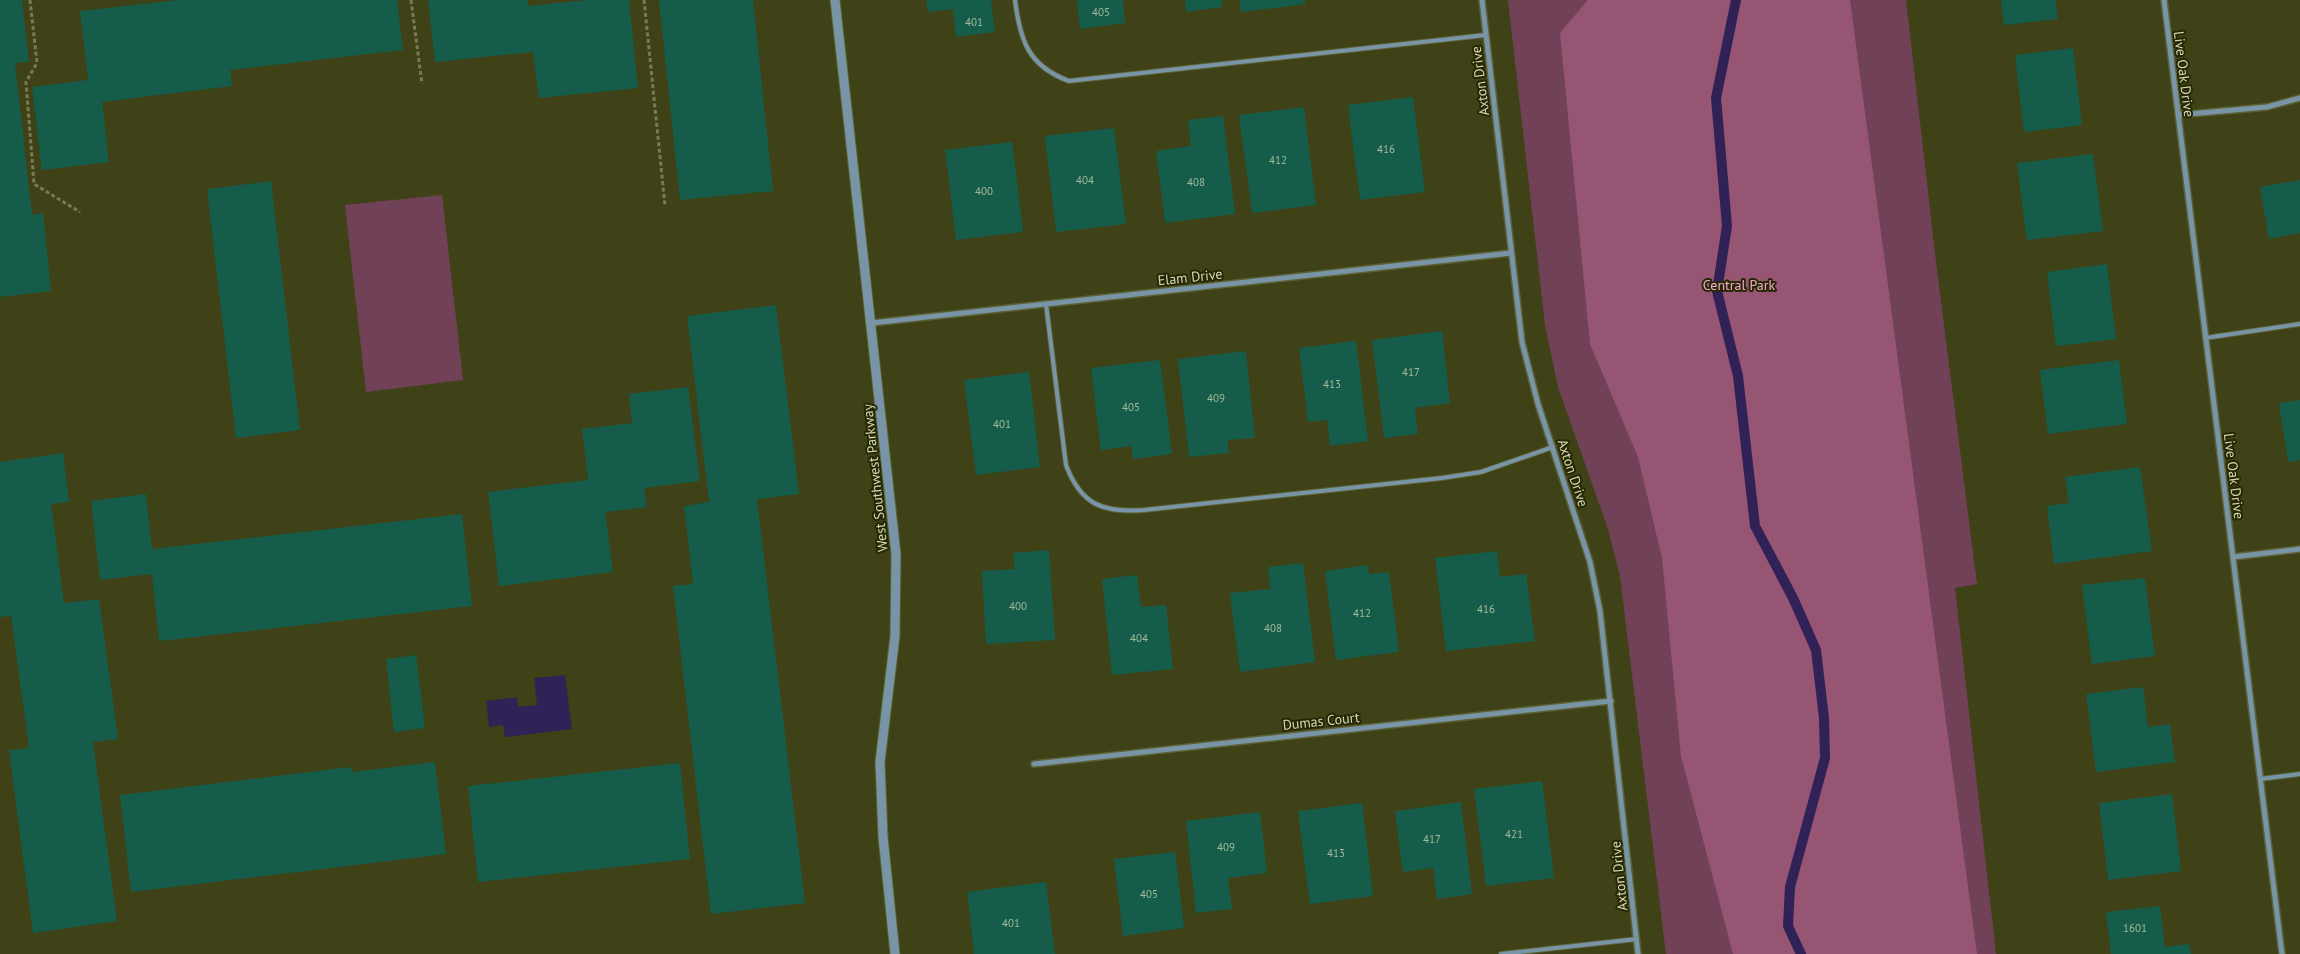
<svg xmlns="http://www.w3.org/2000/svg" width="2300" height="954" viewBox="0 0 2300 954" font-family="'PT Sans',sans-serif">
<rect width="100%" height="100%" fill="#3f4216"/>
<path fill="#714257" d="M1508,0h398l30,262 41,322 -22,4 41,366h-330l-46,-378 -12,-47 -50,-142 -13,-62z
M442,195l21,185 -97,12 -21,-187z"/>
<path fill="#965572" d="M1588,0h262l127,954h-244l-52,-198 -19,-198 -24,-101 -48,-113 -30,-311z"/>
<path fill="#302156" d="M565,675l7,54 -67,8 -2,-12 -14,2 -3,-26 31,-4 1,10 19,-2 -3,-27z"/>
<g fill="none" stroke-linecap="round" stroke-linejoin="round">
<path stroke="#302156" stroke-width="10" d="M1736,0l-20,98 11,128 -10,65 21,85 17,150 38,72 23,52 8,68 1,40 -35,129 -2,39 13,28"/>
</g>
<path fill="#165c4b" d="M0,0h22l7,62 -14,1 17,152 11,-2 8,78 -51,6z
M178,0h219l6,50 -173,20 2,16 -130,16 7,60 -67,8 -10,-83 56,-7 -8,-69z
M428,0h100v6l59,-6h42l9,88 -99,10 -6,-46 -98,10z
M659,0h94l20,191 -93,9z
M926,0h65l4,32 -39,5 -3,-28 -25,3z
M1077,0h46l2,23 -45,6z
M1185,0h37v7l-36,5z
M1239,0h66v4l-64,8z
M2001,0h54l3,19 -54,6z
M2073,48l9,77 -58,7 -9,-77z
M1413,97l12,95 -65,8 -12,-95z
M1304,107l12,98 -64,8 -13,-98z
M1223,116l12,98 -70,9 -9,-72 35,-5 -3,-26z
M1114,128l12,96 -70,8 -11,-96z
M1012,142l11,90 -67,8 -11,-90z
M2093,154l10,77 -76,9 -10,-77z
M2300,180v53l-31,6 -9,-52z
M271,181l29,249 -64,8 -29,-249z
M2107,264l9,75 -60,7 -9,-74z
M776,305l23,189 -42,5 48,404 -94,11 -38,-328 20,-2 -9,-78 25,-4 -22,-186z
M1442,331l8,72 -35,5 3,26 -34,4 -12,-98z
M1356,341l12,100 -38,5 -3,-26 -19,2 -9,-74z
M1246,351l9,87 -27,2 1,13 -40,4 -11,-98z
M1160,360l12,94 -39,5 -2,-13 -30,4 -10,-82z
M2119,360l8,64 -79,10 -8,-64z
M1029,372l11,95 -64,8 -12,-95z
M688,387l12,94 -56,7 3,19 -42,5 8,60 -114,14 -11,-94 100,-12 -6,-51 50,-6 -3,-29z
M2300,400v60l-12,2 -9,-59z
M63,453l6,49 -18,2 13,99 35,-4 19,140 -25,3 24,179 -84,12 -24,-183 20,-2 -18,-132 -11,1v-155z
M2140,467l12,84 -98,13 -7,-58 22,-3 -4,-26z
M146,494l6,55 310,-35 10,92 -313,35 -7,-67 -52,6 -9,-79z
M1049,550l6,90 -69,4 -4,-73 33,-2 -2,-16z
M1497,551l3,26 26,-3 9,67 -89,10 -11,-93z
M1303,563l12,99 -75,10 -10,-79 40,-4 -2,-22z
M1368,565l1,9 20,-2 10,80 -63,8 -11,-89z
M1137,575l4,32 25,-2 7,64 -61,6 -10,-96z
M2145,578l10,78 -63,8 -10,-79z
M416,655l9,73 -31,4 -8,-73z
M2143,687l5,40 22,-3 5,38 -79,10 -10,-78z
M435,762l11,92 -315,38 -11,-97 231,-28 1,5z
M680,763l10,96 -212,23 -10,-96z
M1542,781l12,97 -68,8 -12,-97z
M2172,794l9,77 -73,9 -9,-77z
M1461,802l11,92 -35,5 -4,-31 -30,4 -8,-61z
M1362,803l11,93 -63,8 -12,-93z
M1260,812l7,61 -39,5 4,31 -36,4 -10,-92z
M1175,852l9,76 -61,8 -9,-77z
M1046,882l9,72h-81l-7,-62z
M2160,906l5,41 24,-3 2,10h-80l-5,-42z"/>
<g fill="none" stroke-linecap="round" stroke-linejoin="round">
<defs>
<path id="service" d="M1015,0c5,40 13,66 54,81l417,-46
M1046,304l20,161c15,40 37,48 78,45l298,-32 39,-6 72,-25
M2205,338l95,-14
M2260,779l40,-5
M1501,954l136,-15"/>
<path id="minor" d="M1482,0l40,342 16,62 52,158 10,49 38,343
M2164,0l118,954
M2178,115l89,-8 33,-9
M872,323l639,-70
M2233,557l67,-8
M1034,764l577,-63"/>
<path id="tertiary" d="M835,0l61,554 -1,82 -15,126 3,75 12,117"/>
</defs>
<use href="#service" stroke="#5d6035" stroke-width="6"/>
<use href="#minor" stroke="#5d6035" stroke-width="8"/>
<use href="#tertiary" stroke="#5d6035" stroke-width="11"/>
<path stroke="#797c52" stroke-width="3" stroke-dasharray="4 2.5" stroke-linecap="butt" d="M30,0l7,63 -11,19 8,102 46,28
M411,0l11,84
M644,0l21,206"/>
<use href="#service" stroke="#7795a6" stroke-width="4"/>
<use href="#minor" stroke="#7795a6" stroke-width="5"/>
<use href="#tertiary" stroke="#7795a6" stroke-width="9"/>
</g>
<g text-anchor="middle" stroke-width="4" stroke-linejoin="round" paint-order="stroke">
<g font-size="11" fill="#a5ba98">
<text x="1101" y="16">405</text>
<text x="974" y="26">401</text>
<text x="1386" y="153">416</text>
<text x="1278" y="164">412</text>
<text x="1085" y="184">404</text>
<text x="1196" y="186">408</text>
<text x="984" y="195">400</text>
<text x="1411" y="376">417</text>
<text x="1332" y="388">413</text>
<text x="1216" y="402">409</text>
<text x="1131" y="411">405</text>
<text x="1002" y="428">401</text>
<text x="1018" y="610">400</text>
<text x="1486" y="613">416</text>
<text x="1362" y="617">412</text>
<text x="1273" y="632">408</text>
<text x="1139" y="642">404</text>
<text x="1514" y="838">421</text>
<text x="1432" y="843">417</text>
<text x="1226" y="851">409</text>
<text x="1336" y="857">413</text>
<text x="1149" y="898">405</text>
<text x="1011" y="927">401</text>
<text x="2135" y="932">1601</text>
</g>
<g font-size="14" fill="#d5d9b2" stroke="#262805">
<text transform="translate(2184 74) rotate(83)" y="5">Live Oak Drive</text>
<text transform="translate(1480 81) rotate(-97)" y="5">Axton Drive</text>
<text transform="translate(1190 277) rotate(-6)" y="5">Elam Drive</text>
<text transform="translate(1573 473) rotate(72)" y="5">Axton Drive</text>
<text transform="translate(2234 476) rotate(83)" y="5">Live Oak Drive</text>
<text transform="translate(875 478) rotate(-96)" y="5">West Southwest Parkway</text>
<text transform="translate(1321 721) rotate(-6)" y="5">Dumas Court</text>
<text transform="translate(1619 876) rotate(-96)" y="5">Axton Drive</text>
</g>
<g font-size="14" fill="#f7abcb" stroke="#262805">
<text x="1739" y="290">Central Park</text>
</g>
</g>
</svg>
